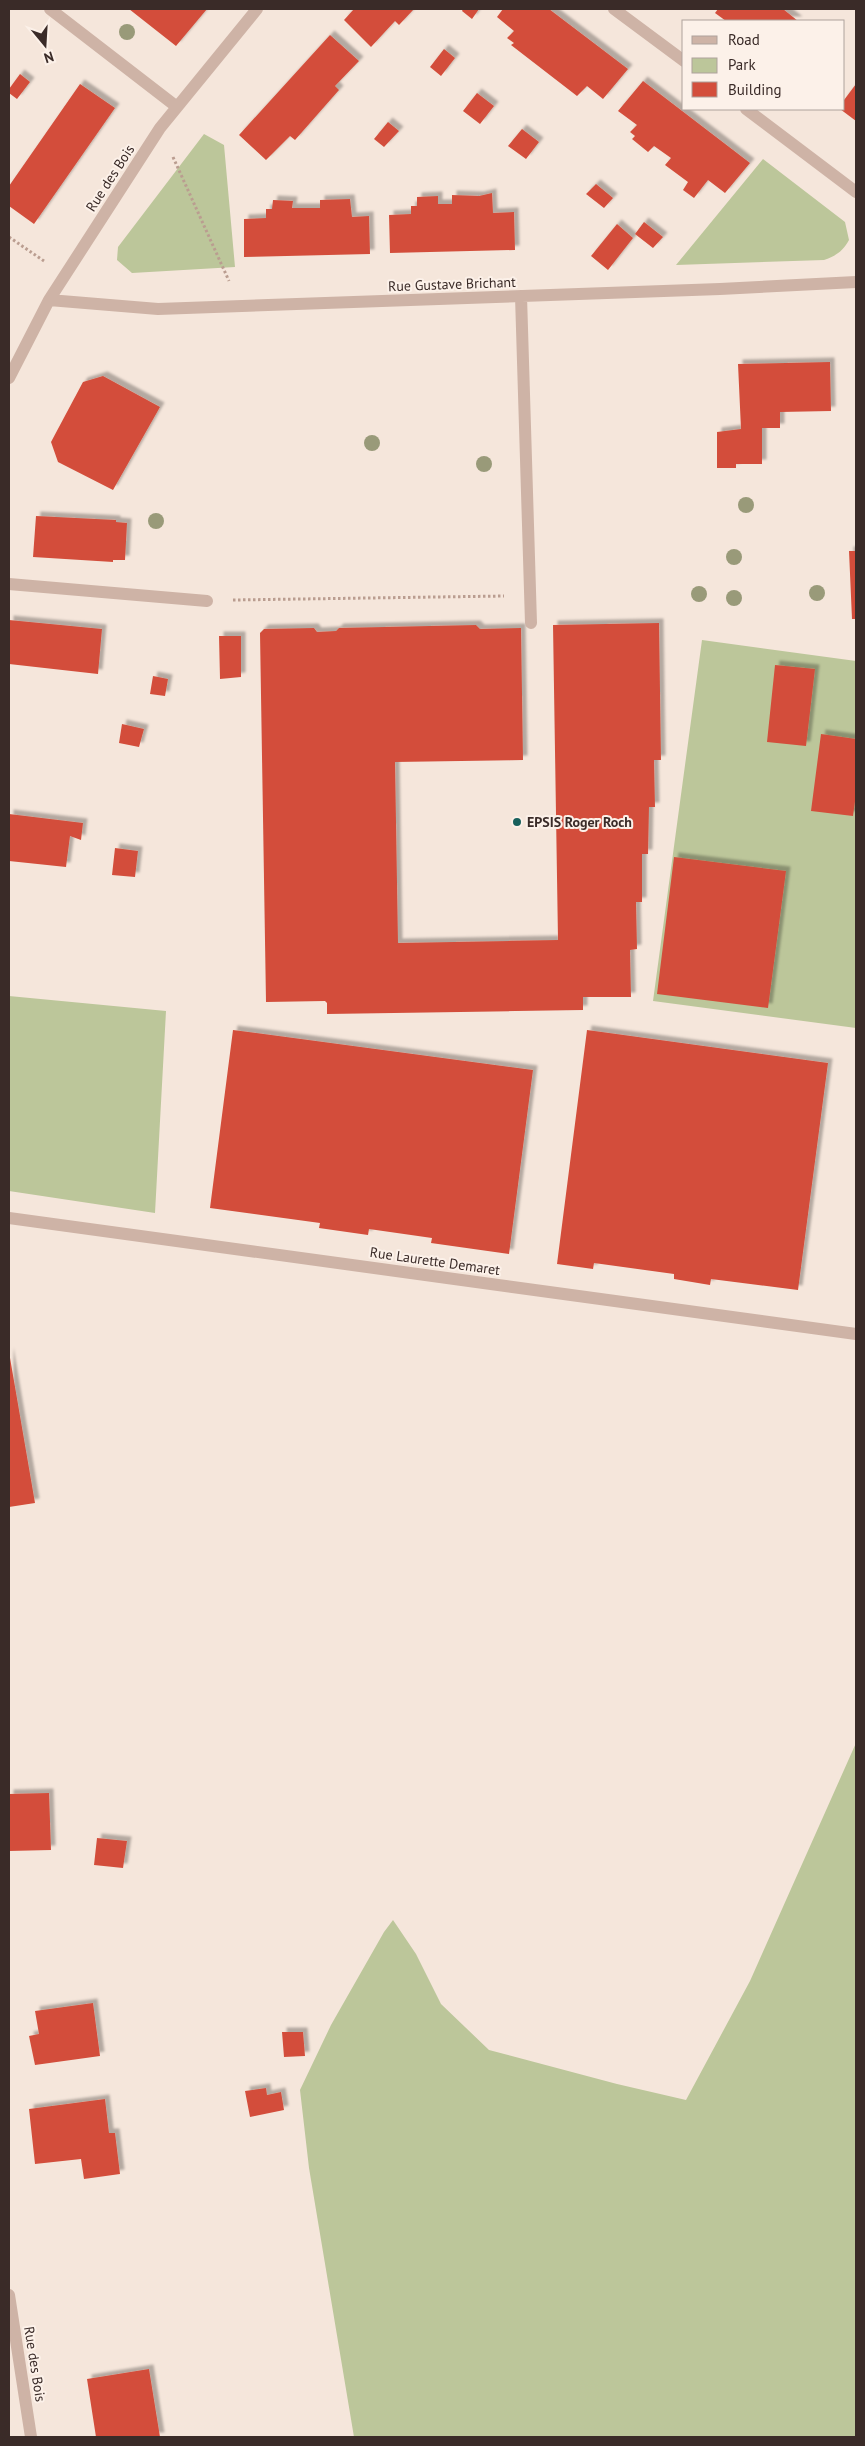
<svg xmlns="http://www.w3.org/2000/svg" width="865" height="2446" viewBox="0 0 865 2446" font-family="'PT Sans',sans-serif">
<defs>
<filter id="shadow"><feDropShadow dx="4.5" dy="-4.5" stdDeviation="1" flood-color="#0004"/></filter>
</defs>
<rect width="100%" height="100%" fill="#f5e6db"/>
<path fill="#bcc69a" d="M204,134l20,11 11,122 -103,6 -15,-13 1,-13z
M763,159l82,63 4,18c-6,11 -13,16 -25,20l-148,5z
M702,640l154,21v367l-203,-27z
M9,996l157,15 -11,202 -146,-22z
M856,1743v694h-502l-45,-269 -9,-78 31,-65 53,-93 9,-12 23,34 25,50 48,46 128,34 69,16 64,-119z"/>
<path fill="#d34e3b" filter="url(#shadow)" d="M129,9h78l-31,37z
M354,9h60l-15,16 -4,-4 -24,26 -27,-27z
M463,9h16l-7,10 -10,-8z
M503,9h46l79,60 -25,30 -16,-13 -10,10 -66,-51 3,-2 -7,-5 7,-7 -17,-14z
M718,9h65l15,12h-72l-11,-8z
M330,35l29,26 -24,25 4,4 -44,50 -5,-4 -24,24 -27,-25z
M444,49l11,9 -14,18 -11,-9z
M20,74l10,8 -13,17 -8,-6v-4z
M643,81l107,82 -25,30 -17,-13 -14,18 -11,-8 5,-8 -23,-17 6,-7 -17,-12 -6,6 -16,-13 3,-3 -5,-4 7,-7 -19,-14z
M80,84l35,24 -81,116 -25,-18v-20z
M856,84v37l-16,-12h4v-9z
M477,93l17,13 -14,18 -17,-13z
M388,122l11,9 -15,16 -10,-8z
M522,129l17,13 -13,17 -18,-13z
M596,184l17,14 -9,10 -18,-14z
M492,193l1,20 21,-1 1,38 -125,3 -1,-38 22,-1v-8h6v-9l21,-1v8h14v-9l27,1z
M350,199l2,18 17,-1 1,38 -126,3v-38l22,-1v-9h6l1,-9 20,1 -1,7h28v-8z
M644,222l19,15 -10,11 -18,-14z
M617,224l16,14 -25,32 -17,-14z
M830,362l1,49 -51,1v16h-18v36h-26v4h-19v-36l24,-3 -3,-65z
M103,376l57,31 -47,83 -55,-28 -7,-20 32,-60z
M36,516l80,4v2l11,1 -2,37h-12v2l-80,-5z
M849,551h7v68h-4z
M9,620l93,9 -4,45 -89,-10z
M659,623l2,137h-7l1,47h-6l-1,47h-6v48h-6l1,47 -7,1 1,47h-48v13l-256,4v-11l-2,-2 -59,1 -6,-369 4,-4 50,-1 3,4 19,-1 3,-3 137,-3 4,4 41,-1 2,132 -128,2 3,181 160,-3 -5,-315z
M219,636h22v41l-21,2z
M775,665l40,4 -9,77 -39,-4z
M153,676l15,3 -3,17 -15,-2z
M122,724l22,5 -5,18 -20,-4z
M821,734l35,5v55l-3,22 -42,-5z
M9,814l74,9 -2,17 -11,-4 -4,31 -57,-6z
M115,848l23,3 -3,26 -23,-2z
M674,857l112,14 -18,137 -111,-14z
M233,1030l300,40 -24,184 -78,-11 1,-5 -63,-9 -1,6 -49,-7 1,-5 -110,-15z
M587,1030l241,33 -30,227 -87,-11 -1,6 -36,-6v-5l-80,-11 -1,6 -36,-5z
M9,1352l26,151 -26,4z
M49,1793l2,57 -42,1v-57z
M97,1838l30,3 -4,27 -29,-3z
M93,2003l7,53 -65,9 -6,-29 10,-2 -4,-23z
M282,2032h21l2,24 -21,1z
M266,2088l1,7 14,-3 3,18 -34,7 -5,-26z
M105,2099l4,34h6l5,41 -36,5 -3,-20 -46,5 -6,-55z
M149,2369l11,68h-64l-9,-58z"/>
<g fill="none" stroke-linecap="round" stroke-linejoin="round">
<path stroke="#ba9d90" stroke-width="3" stroke-dasharray="2.5 2.5" stroke-linecap="butt" d="M173,157l56,124
M9,237l35,24
M233,600l271,-4"/>
<path stroke="#ceb3a6" stroke-width="12" d="M50,9l127,98
M614,9l70,52
M746,109l110,83
M521,296l10,327
M49,300l109,9 562,-20 136,-7
M9,378l40,-78 111,-172 97,-119
M9,584l198,17
M9,1218l847,116
M9,2295l22,142"/>
</g>
<g fill="#999a79">
<circle cx="127" cy="32" r="8"/>
<circle cx="372" cy="443" r="8"/>
<circle cx="484" cy="464" r="8"/>
<circle cx="746" cy="505" r="8"/>
<circle cx="156" cy="521" r="8"/>
<circle cx="734" cy="557" r="8"/>
<circle cx="817" cy="593" r="8"/>
<circle cx="699" cy="594" r="8"/>
<circle cx="734" cy="598" r="8"/>
</g>
<circle fill="#18605c" stroke="#fcf1e9" stroke-width="2" cx="517" cy="822" r="5"/>
<g text-anchor="middle" stroke-width="4" stroke-linejoin="round" paint-order="stroke">
<g font-size="14" fill="#3a2b28" stroke="#fcf1e9">
<text transform="translate(110 178) rotate(-57)" y="5">Rue des Bois</text>
<text transform="translate(452 284) rotate(-2)" y="5">Rue Gustave Brichant</text>
<text transform="translate(435 1261) rotate(8)" y="5">Rue Laurette Demaret</text>
<text transform="translate(35 2364) rotate(81)" y="5">Rue des Bois</text>
</g>
<g font-size="14" font-weight="bold" fill="#3a2b28" stroke="#fcf1e9" text-anchor="start">
<text x="527" y="827">EPSIS Roger Roch</text>
</g>
</g>
<rect width="865" height="2446" fill="none" stroke="#3a2b28" stroke-width="20"/>
<rect x="682" y="20" width="162" height="90" fill="#fcf1e9" stroke="#aea29c"/>
<rect x="692" y="36" width="25" height="8" fill="#ceb3a6" stroke="#aea29c"/>
<text x="728" y="45" font-size="15" fill="#3a2b28">Road</text>
<rect x="692" y="58" width="25" height="15" fill="#bcc69a" stroke="#aea29c"/>
<text x="728" y="70" font-size="15" fill="#3a2b28">Park</text>
<rect x="692" y="82" width="25" height="15" fill="#d34e3b" stroke="#aea29c"/>
<text x="728" y="95" font-size="15" fill="#3a2b28">Building</text>
<g transform="translate(45 45) rotate(162)" stroke="#fcf1e9" stroke-width="4" paint-order="stroke">
<path d="M0-4L9 19L0 12L-9 19Z" fill="#3a2b28"/>
<text y="-8" font-size="14" font-weight="bold" text-anchor="middle" fill="#3a2b28">N</text>
</g>
</svg>
